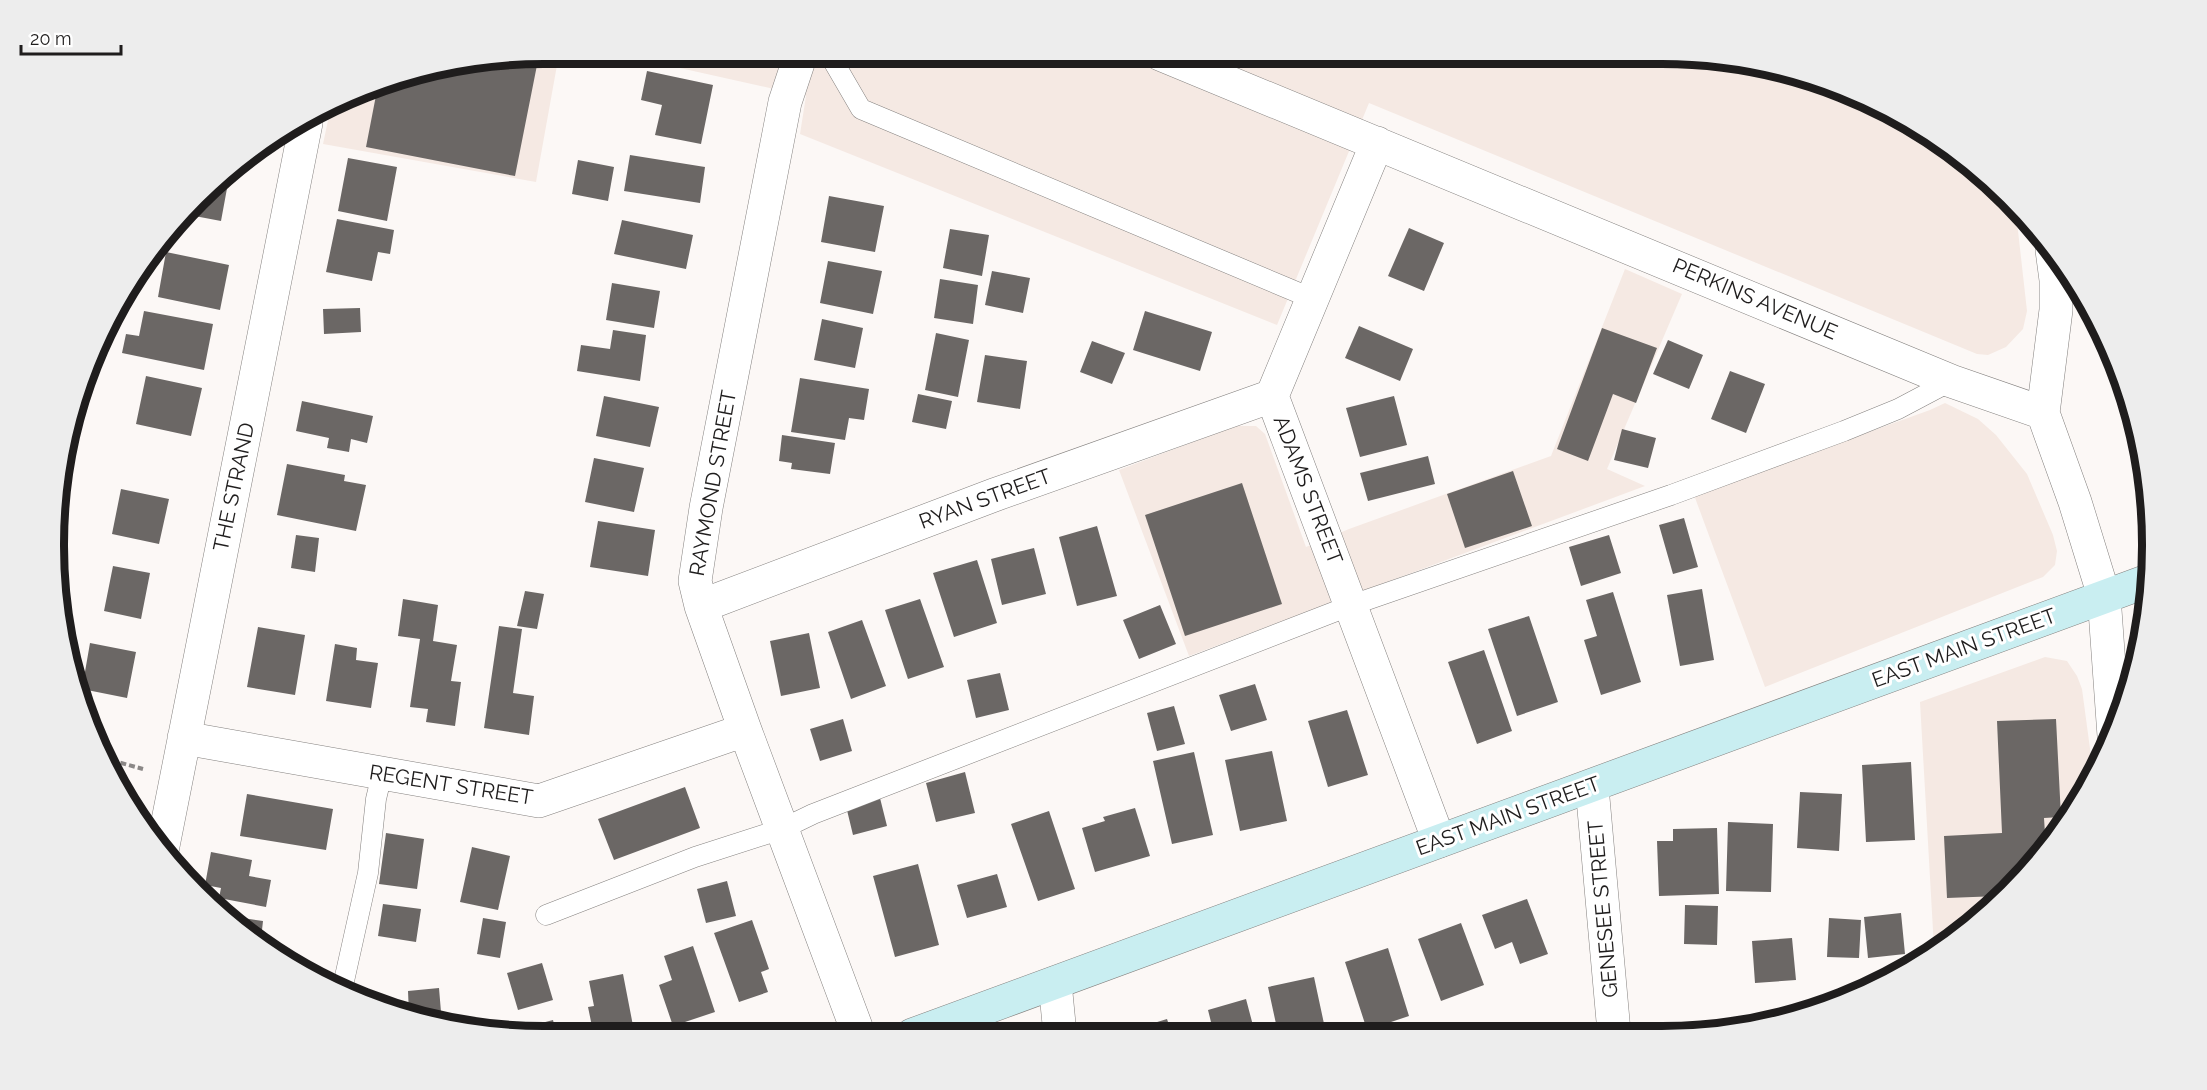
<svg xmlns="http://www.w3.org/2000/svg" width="2207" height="1090" viewBox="0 0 2207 1090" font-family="Raleway,sans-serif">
<rect width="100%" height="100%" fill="#fcf8f6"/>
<path fill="#f5e9e3" d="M545,54h14l-23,128 -213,-38 7,-33 57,-31z
M617,54h1045l96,10 92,28 85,45 74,61 6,6 12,107 -4,18 -17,18 -18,8 -11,-1 -608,-251 -92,222 -477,-191 6,-38z
M1625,269l57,25 -75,175 38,17 -456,170 -70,-186 116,-44h21l9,8 41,113 43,-18 202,-73z
M1945,403l33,16 18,16 31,39 26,61 4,16 -2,14 -12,12 -278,110 -71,-192 236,-85z
M2045,657l22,4 10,15 5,13 11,82 -41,73 -91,90 -27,14 -14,-246z"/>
<path fill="#6b6765" d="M539,55l-24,121 -149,-29 12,-62 9,-5z
M647,71l66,14 -12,59 -46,-9 7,-30 -21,-5z
M630,155l75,12 -5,36 -76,-12z
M348,158l49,9 -10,54 -49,-10z
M578,160l36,7 -6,34 -36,-7z
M219,181l9,2 -7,38 -37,-7z
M829,196l55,10 -9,46 -54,-10z
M337,219l57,11 -4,24 -12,-2 -6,29 -46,-9z
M622,220l71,15 -7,34 -72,-15z
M1409,228l35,15 -20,48 -36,-15z
M950,229l39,6 -7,41 -39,-8z
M166,252l63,13 -9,45 -62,-13z
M828,261l54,10 -9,43 -53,-11z
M992,271l38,7 -7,35 -38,-8z
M940,279l38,6 -5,39 -39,-6z
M612,283l48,8 -6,37 -48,-8z
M360,308l1,24 -37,2 -1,-25z
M144,311l69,13 -9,46 -82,-17 4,-19 13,2z
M1145,311l67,21 -12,39 -67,-21z
M822,319l41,9 -8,40 -41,-8z
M1359,326l54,23 -13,32 -55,-23z
M1602,328l55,20 -21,55 -23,-9 -25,67 -31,-12z
M613,330l33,5 -6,46 -63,-10 4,-26 29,4z
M936,333l33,7 -11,57 -33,-7z
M1668,340l35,15 -14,34 -36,-15z
M1092,341l33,12 -13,31 -32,-12z
M985,355l42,6 -7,48 -43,-7z
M1730,371l35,13 -19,49 -35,-14z
M146,376l56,12 -11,48 -55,-12z
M800,378l69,11 -5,31 -15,-2 -4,22 -54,-8z
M918,394l34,7 -6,28 -34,-7z
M604,396l55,11 -9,40 -54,-11z
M1394,396l13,49 -47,12 -14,-49z
M302,401l71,15 -6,27 -16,-4 -2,13 -22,-4 2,-10 -33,-7z
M1622,429l34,9 -8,30 -34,-8z
M782,435l53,8 -5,31 -39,-5 1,-6 -13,-2z
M1428,456l7,28 -67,17 -8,-28z
M594,458l50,10 -10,44 -49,-10z
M287,464l58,11 -1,6 22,4 -10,46 -79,-16z
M1513,471l19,55 -67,22 -18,-54z
M1242,483l40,121 -97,32 -40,-121z
M121,489l48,10 -10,45 -47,-10z
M1684,518l14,49 -25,7 -14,-49z
M598,521l57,9 -7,46 -58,-9z
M1097,526l20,70 -40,10 -18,-69z
M296,535l23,3 -4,34 -24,-4z
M1609,535l12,38 -40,13 -12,-39z
M1034,548l12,46 -44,11 -11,-46z
M977,560l20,63 -43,14 -21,-64z
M113,566l37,7 -9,46 -37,-8z
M1702,589l12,71 -34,6 -13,-71z
M525,591l19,3 -7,35 -20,-3z
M1613,592l28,90 -40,13 -17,-55 13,-4 -11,-36z
M403,599l35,6 -5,36 24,4 -6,36 10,1 -6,44 -29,-4 2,-13 -18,-2 10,-68 -22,-3z
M920,599l24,68 -36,12 -23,-69z
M1160,605l16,39 -37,15 -16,-39z
M1529,616l29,86 -41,14 -29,-87z
M862,620l24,66 -35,13 -23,-67z
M499,626l23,3 -9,64 21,3 -5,39 -45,-7z
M258,627l47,8 -10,60 -48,-8z
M809,633l11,55 -39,8 -11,-55z
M90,643l46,9 -9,46 -45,-9z
M335,644l22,4 -1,12 22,3 -7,45 -45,-7z
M1484,650l28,81 -35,13 -29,-82z
M1000,673l9,37 -33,8 -9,-38z
M1255,684l12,36 -36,11 -12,-36z
M1174,706l11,38 -28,7 -10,-38z
M1347,710l21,65 -40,12 -20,-66z
M843,719l9,32 -32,10 -10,-32z
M2056,719l5,98 -17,1 2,31 -47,47 -52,2 -3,-62 58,-3 -5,-112z
M1272,751l15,70 -47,10 -15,-71z
M1194,752l19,83 -41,9 -19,-83z
M1911,762l4,78 -49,2 -4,-77z
M965,772l10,41 -39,9 -10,-39z
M685,787l15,41 -86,32 -16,-41z
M1800,792l42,2 -3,57 -42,-3z
M247,794l86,15 -7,41 -86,-14z
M880,798l7,28 -34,9 -7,-29z
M1135,808l15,48 -55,16 -13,-44 23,-7 -2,-4z
M1049,811l26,78 -37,12 -27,-77z
M1728,822l45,2 -2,68 -45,-1z
M1717,828l2,66 -60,2 -2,-55h16v-12z
M386,833l38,6 -7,50 -38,-5z
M472,847l38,9 -12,54 -38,-8z
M211,852l41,8 -3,16 22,4 -5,27 -47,-9 2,-10 -16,-3z
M918,864l21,81 -44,12 -22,-81z
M997,874l10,33 -40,11 -10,-33z
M727,881l9,35 -30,7 -9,-34z
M1527,899l21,55 -28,10 -8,-22 -17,7 -13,-34z
M383,904l38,5 -5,33 -38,-6z
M1685,905l33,1 -1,39 -33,-1z
M1901,913l4,41 -37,4 -4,-41z
M223,915l40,6 -2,18z
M483,918l23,4 -6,36 -23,-4z
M1829,918l32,2 -2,38 -32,-1z
M752,920l17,49 -8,3 7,20 -29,10 -25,-69z
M1461,923l23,62 -43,16 -23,-62z
M1792,938l4,42 -41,3 -3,-42z
M693,946l22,66 -42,14 -14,-41 13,-5 -8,-24z
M1388,948l21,68 -42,14 -22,-68z
M542,963l11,37 -35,10 -11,-37z
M623,974l12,62h-41l-6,-29 6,-1 -5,-25z
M1314,977l12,56h-48l-10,-46z
M439,988l3,36 -33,-9 -1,-24z
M1246,999l9,34 -41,1 -6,-24z
M1167,1019l5,15h-51v-1z
M553,1020l4,16 -50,-4z"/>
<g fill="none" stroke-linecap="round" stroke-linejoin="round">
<defs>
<path id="lane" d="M829,54l32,55 450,189
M546,915l149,-58 87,-28 31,-15 539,-209 319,-110 173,-64 54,-22 53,-28
M342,990l26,-117 8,-74 6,-25"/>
<path id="street" d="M801,54l-16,48 -79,406 -11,73 6,25 44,124 114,305
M1160,54l791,327 92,32
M1377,143l-105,253 167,445
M2052,250l4,30v30l-13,103 32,89 29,94 10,140
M701,606l293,-111 278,-99
M184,738l355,63 206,-71
M1592,787l22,245
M162,851l144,-728
M1055,983l5,51"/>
<path id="secondary" d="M912,1035l1238,-455"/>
</defs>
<use href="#lane" stroke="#84817f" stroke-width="21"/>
<use href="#street" stroke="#84817f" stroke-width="34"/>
<use href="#secondary" stroke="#84817f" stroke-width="34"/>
<path stroke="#8b8887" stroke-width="4" stroke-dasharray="6 3" stroke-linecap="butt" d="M103,758l40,11"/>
<use href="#lane" stroke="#fff" stroke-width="20"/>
<use href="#street" stroke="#fff" stroke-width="33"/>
<use href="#secondary" stroke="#c9eef1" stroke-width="33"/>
</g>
<g text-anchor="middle" stroke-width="6" stroke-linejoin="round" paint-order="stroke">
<g font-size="21" fill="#1f1d1d" stroke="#fff">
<text transform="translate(1755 299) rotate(23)" y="7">PERKINS AVENUE</text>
<text transform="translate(713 483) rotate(-80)" y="7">RAYMOND STREET</text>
<text transform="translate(234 487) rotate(-78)" y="7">THE STRAND</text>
<text transform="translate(1308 490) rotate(69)" y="7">ADAMS STREET</text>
<text transform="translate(985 499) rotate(-20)" y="7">RYAN STREET</text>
<text transform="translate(1964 648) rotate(-20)" y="7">EAST MAIN STREET</text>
<text transform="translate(451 785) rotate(9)" y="7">REGENT STREET</text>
<text transform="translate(1508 816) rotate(-20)" y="7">EAST MAIN STREET</text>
<text transform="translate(1603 909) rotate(-95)" y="7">GENESEE STREET</text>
</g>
</g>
<path d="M0 0H2207V1090H0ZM544 64H1662A480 480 0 0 1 2142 544V546A480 480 0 0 1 1662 1026H544A480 480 0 0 1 64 546V544A480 480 0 0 1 544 64Z" fill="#ededed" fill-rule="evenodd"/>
<path fill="none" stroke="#1f1d1d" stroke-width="8" d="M544 64H1662A480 480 0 0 1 2142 544V546A480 480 0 0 1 1662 1026H544A480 480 0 0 1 64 546V544A480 480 0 0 1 544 64Z"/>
<path d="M21 45v9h100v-9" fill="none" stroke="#1f1d1d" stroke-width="3"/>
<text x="30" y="45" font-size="18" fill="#1f1d1d" stroke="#ffffff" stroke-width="4.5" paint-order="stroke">20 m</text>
</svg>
